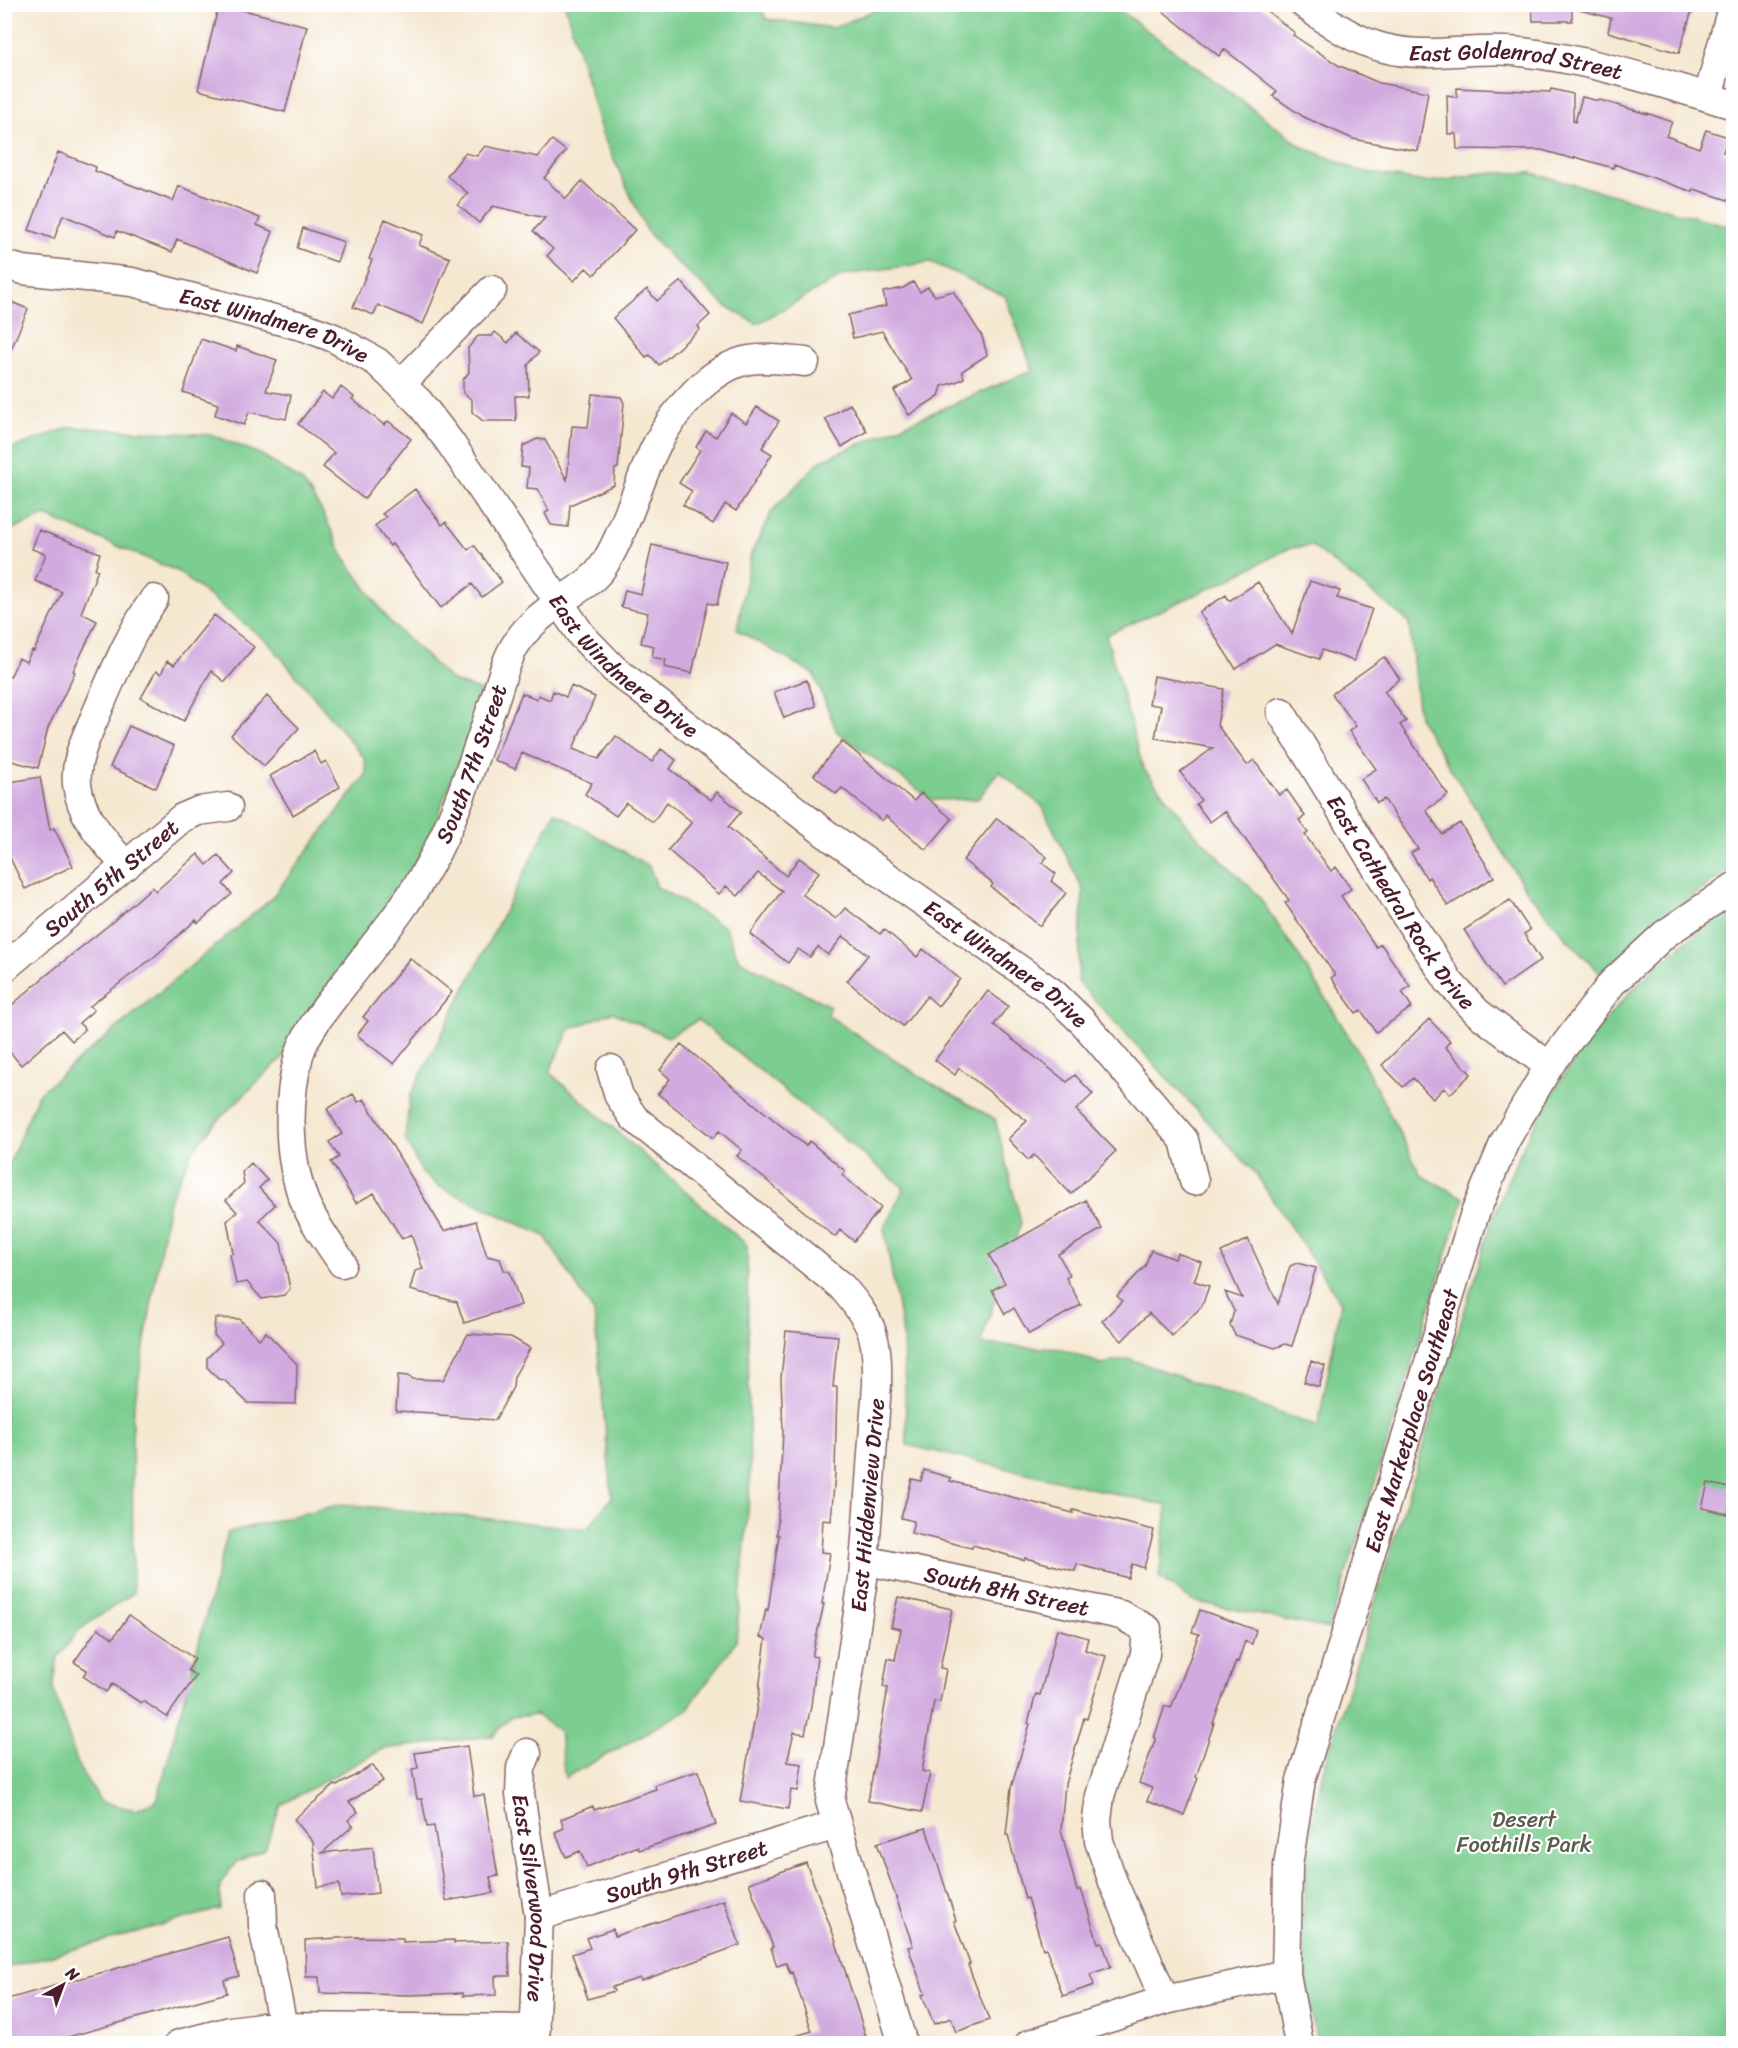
<svg xmlns="http://www.w3.org/2000/svg" width="1738" height="2048" viewBox="0 0 1738 2048" font-family="Sriracha,sans-serif">
<rect width="100%" height="100%" fill="#fff"/>
<filter id="ink" filterUnits="userSpaceOnUse"><feTurbulence type="fractalNoise" baseFrequency=".0167" numOctaves="2"/><feDisplacementMap in="SourceGraphic" scale="12" xChannelSelector="R" yChannelSelector="G"/><feConvolveMatrix kernelMatrix="1 2 1 2 8 2 1 2 1" color-interpolation-filters="sRGB"/></filter>
<filter id="wash" filterUnits="userSpaceOnUse"><feTurbulence type="fractalNoise" baseFrequency=".008" numOctaves="4" result="noise"/><feDisplacementMap in="SourceGraphic" scale="24" xChannelSelector="R" yChannelSelector="G"/><feGaussianBlur stdDeviation="1.35" result="paint"/><feColorMatrix in="noise" values="0 0 0 0 0 0 0 0 0 0 0 0 0 0 0 0 0 1.4 0 .05"/><feComposite in="paint" operator="in"/></filter>
<g filter="url(#wash)">
<rect width="100%" height="100%" fill="#f5e8d1"/>
<path fill="#7cce90" stroke="#63765e" stroke-width="1.5" d="M565,5h195l6,14 68,9 52,-23h227l190,142 57,24 65,11 22,-2 35,-7h50l201,54v641l-66,46 -65,61 -33,-34 -44,-53 -106,-170 -10,-96 -97,-76 -22,2 -71,36 -113,51 37,133 51,65 63,61 51,76 48,78 65,127 43,23 -135,431 -137,-28 -33,-24 8,-71 -260,-61 -4,-109 -19,-108 20,-40 -206,-168 -30,17 -56,-25 -42,17 -21,43 198,173 3,243 -14,154 -49,68 -122,68 -6,-47 -23,-16 -26,2 -17,19 -110,13 -102,56 -16,44 -29,13 -16,22v25l-211,58 -5,-12 1,-781 33,-80 233,-195 95,-124 -1,-16 -96,-116 -92,-72 -131,-55 -41,16v-81l65,-24 143,8 49,20 41,27 19,29 22,46 45,64 63,60 33,11 -52,136 -33,66 -95,122 -22,41 -68,66 -22,27 -24,50 -37,217 1,176 -54,37 -21,27 -5,31 26,80 22,34 34,8 22,-9 71,-269 114,-28 245,25 25,-32 -18,-184 -49,-77 -105,-49 -18,-14 -17,-35 5,-42 145,-284 94,54 8,21 68,40 14,33 91,46 -3,9 97,64 71,40 26,104 -41,121 82,5 39,15 29,-5 188,68 23,-124 -86,-130 -177,-191 5,-92 -41,-84 -43,-35 -21,28 -45,1 -96,-68 -23,-58 -77,-44 14,-76 21,-43 48,-50 213,-91 -28,-74 -74,-34 -87,13 -87,49 -30,-17 -53,-47 -27,-29 -45,-97z
M1733,909v1134l-416,1c-8,-40 -14,-83 -14,-123 1,-49 9,-98 19,-146l167,-544c7,-19 13,-38 21,-56 46,-106 124,-206 223,-266z"/>
<g id="blocks">
<path fill="#d1abdf" d="M219,4l88,22 -22,86 -87,-22z
M1154,4h104l37,29 -2,2 45,30 41,18 49,9 -10,59 -65,-12 -49,-22 -31,-21 4,-5 -53,-42 -5,7z
M1532,4h40v17h-39z
M1581,4h113l-15,49 -71,-21 3,-14 -31,-8z
M1457,88l93,4 1,-3 22,5v27l2,1 7,-25 17,4 1,-1 47,14v-1l25,9 -6,14 33,12 7,-18 22,7 -5,15 11,4v46l-40,-13 -1,3 -79,-28 -1,4 -38,-11 -1,2 -32,-9 -85,-1 -1,-15h-8l-1,-39 10,2z
M552,140l14,11 -22,27 22,21 16,-18 53,49 -41,45 -8,-7 -12,13 -27,-25 6,-7 -20,-18 12,-13 -52,-12 -14,17 -21,-18 10,-12 -21,-17 18,-23 12,3 8,-10 53,11z
M58,152l38,15 -1,4 78,30 6,-15 81,32 -3,7 16,7 -16,41 -80,-34 -5,13 -55,-21 -2,6 -52,-22 -9,24 -25,-9z
M385,219l38,16 -4,10 31,13 -27,66 -45,-19 -4,10 -21,-8 19,-47 -3,-1z
M303,228l41,14 -7,20 -40,-14z
M681,281l29,34 -12,11 2,3 -41,36 -9,-10 -4,2 -33,-39 34,-29 10,12z
M913,282l7,10 8,-5 7,9 18,-5 29,45 5,19 -25,16 2,7 -8,4 -14,4 -3,10 -30,19 -15,-24 18,-11 -30,-49 -29,7 -5,-23 38,-9 -3,-14 20,-4z
M4,299l24,10 -23,55h-1z
M495,332l13,11 8,-10 23,19 -11,13 1,31h-14l1,25h-33l-11,-9v-12l-9,-7v-13l6,-8 -1,-24 10,-12h14z
M201,339l35,12 1,-5 40,14 -11,31 25,4 -5,24 -37,-7 -5,13 -29,-10 3,-11 -35,-12z
M341,387l13,10 -2,2 32,26 4,-4 23,18 -47,60 -41,-32 11,-14 -36,-29 25,-32 9,7z
M592,394l29,3 3,6 -6,65 -3,1 -1,16 -44,20 -2,22 -17,-2 -6,-12 4,-2 -11,-22 -11,-1 2,-20 -8,-1 2,-21 14,-7 8,1 22,40 5,-54 16,1z
M850,404l17,27 -25,16 -17,-28z
M757,407l22,14 -17,27 10,6 -36,57 -11,-7 -12,20 -30,-19 9,-14 -13,-8 21,-33 -4,-3 10,-16 10,6 15,-24 15,10z
M415,489l27,36 4,-3 22,28 6,-5 28,37 -20,15 -10,-13 -31,24 -49,-64 -2,2 -15,-20 11,-9 -4,-3z
M39,530l61,23 -5,16 3,1 -17,43 16,8 -24,50 2,1 -27,56 -10,40 -34,-9v-85l6,3 9,-19 7,4 6,-12 2,1 28,-59 -27,-11 11,-27 -14,-5z
M652,545l74,17 -9,43 -9,-2 -16,70 -28,-6 2,-7 -14,-3 2,-11 -13,-3 7,-30 -27,-6 4,-17 16,4z
M1310,581l30,10 -3,7 35,11 -18,52 -32,-11 -3,9 -44,-15 -39,25 -37,-57 27,-17 3,6 29,-19 34,52z
M214,615l40,32 -29,35 -14,-11 -27,50 -43,-23 15,-27 5,3 6,-13 7,4z
M1384,657l16,22 -16,12 22,30 -6,4 48,70 -22,15 16,24 18,-11 34,54 -46,29 -19,-29 -2,2 -16,-26 7,-4 -34,-50 -7,4 -16,-24 15,-10 -27,-38 7,-5 -24,-32z
M1154,676l70,13 -7,36 30,40 7,-5 25,35 8,-5 18,26 -6,4 9,13 -3,2 26,36 5,-4 15,22 -10,7 35,51 5,-3 29,42 -8,6 10,15 -36,25 -15,-22 -5,3 -25,-35 4,-3 -50,-72 4,-3 -64,-89 -15,11 -14,-18 5,-4 -21,-28 33,-24 -58,-10 6,-32 -12,-2z
M807,680l9,26 -32,12 -10,-26z
M571,686l24,11 -22,52 26,10 17,-23 36,26 9,-13 15,11 -6,9 41,31 6,-8 24,20 -13,15 58,49 13,-18 20,14 -17,22 34,25 9,-11 35,26 4,-5 33,28 6,-8 37,30 -22,27 -11,-10 -24,30 -56,-45 21,-26 -25,-19 -15,19 -10,-8 -8,10 -12,-8 -10,14 -38,-29 32,-43 -24,-18 -20,23 -12,-10 -7,8 -51,-44 24,-28 -25,-20 -14,20 -27,-19 -10,13 -31,-22 7,-11 -70,-30 -7,16 -21,-9 28,-67 15,6 1,-4 12,5 3,-9 13,6z
M267,696l32,32 -35,38 -33,-31z
M129,726l45,20 -18,42 -46,-21z
M842,741l72,60 7,-8 31,26 -26,31 -40,-34 -4,5 -40,-33 -6,6 -22,-19z
M314,751l7,13 5,-3 14,26 -47,28 -23,-39z
M40,777l10,53 4,-2 19,38 -48,23 -21,-44v-62z
M997,818l50,39 -5,6 14,11 -5,7 15,12 -26,33 -49,-39 2,-3 -30,-24z
M198,854l9,11 11,-10 16,18 -11,11 9,10 -34,29 -2,-3 -42,37 -64,49 4,4 -15,13 6,6 -13,12 -10,-11 -41,35 -17,-20v-33l39,-34 67,-54 42,-37 4,4z
M1510,900l20,30 -6,4 17,26 -39,27 -38,-57z
M410,958l42,34 -58,72 -37,-29 11,-14 -5,-4z
M988,991l20,15 -14,19 73,57 8,-7 18,19 -17,16 40,41 -45,43 -37,-39 -6,5 -20,-21 19,-18 -68,-53 -4,7 -20,-15z
M1429,1019l21,22 -5,6 26,27 -21,20 -6,-6 -11,11 -20,-21 -10,9 -21,-22z
M681,1044l125,102 3,-5 36,30 -3,4 39,33 -27,33 -14,-11 -5,7 -98,-81 5,-6 -23,-19 -6,7 -55,-44 12,-15 -10,-9z
M353,1094l5,8 6,-3 80,132 32,-10 11,35 13,3 4,11 6,2 11,33 -57,18 -7,-21 -47,-12 5,-19 8,-2 -12,-35 -9,5 -28,-46 -18,10 -25,-41 8,-5 -10,-15 13,-8 -15,-25z
M251,1163l16,17 -8,8 16,17 -16,15 22,23 9,46 -6,6 -22,4 -15,-17 -11,2 -6,-30 3,-1 -6,-32 10,-9 -11,-12 18,-17 -2,-11z
M1086,1200l16,29 -44,25 12,21 -4,3 15,27 -52,29 -15,-26 -9,6 -13,-24 13,-7 -16,-28z
M1248,1239l30,65 12,-38 7,-3 19,5 -24,78 -7,-2 -10,4 -40,-13 -5,-10 4,-14 -9,-19 17,6 -21,-46z
M1151,1250l24,9 2,-6 24,9 -7,19 15,5 -7,20 -30,30 -23,-23 -27,28 -20,-20 20,-20 -5,-5 28,-30z
M215,1318l24,1 20,20 7,-7 31,32 -1,40 -48,-1 -24,-23 -6,-1 -11,-12v-9l15,-15 -8,-8z
M786,1331l52,5 -5,51h4l-2,86 -4,48 -8,-1 -2,32 9,1 -8,51h2l-12,52 5,1 -6,49 -6,28 -11,-2 -7,30 15,2 -4,27 -7,-1 -3,19 -48,-8 20,-112h-1l7,-50 -6,-2 6,-28 2,1 11,-75h-2l6,-102 -2,-55z
M468,1334l43,3 19,11 -16,29 -1,10 -18,33 -55,-4 -7,-3 -37,-2 2,-36 10,1 5,3 30,1z
M1311,1361l14,5 -6,21 -15,-5z
M924,1470l27,8 -1,3 123,32v-3l81,20 -10,38 -12,-4 -4,14 -51,-14 -2,7 -50,-13 -1,2 -51,-15 -1,3 -61,-15 3,-12 -13,-3 11,-39 9,2z
M1708,1483l26,6 -6,25 -26,-6z
M898,1597l54,12 -12,59 6,1 -6,33 -6,-1 -12,70 8,2 -8,39 -54,-11 20,-113 -5,-1 5,-29 7,2 6,-31 -10,-2z
M1200,1610l56,20 -4,14 -7,-3 -7,21 -2,-1 -23,62h1l-18,54 2,1 -14,37 -37,-14 5,-13 -13,-5 17,-45h-2l11,-32 6,2 28,-74 -7,-2z
M129,1615l66,44 -7,11 8,6 -29,41 -24,-16 -2,2 -29,-19 -6,8 -23,-16 4,-6 -13,-8 24,-34 15,10z
M1057,1629l31,9 -3,12 21,6 -19,63 -3,-1 -19,66 -4,46 16,61 4,-2 17,54 4,-1 9,25 -21,7 4,11 -31,11 -17,-48 -3,1 -15,-51 -3,1 -17,-64h-2l5,-47 19,-64 -2,-1 8,-29 4,1z
M467,1746l7,50 10,-1 14,81 -8,1 3,16 -47,8 -12,-75 -7,1 -5,-28h-5l-5,-30 6,-1 -3,-15z
M373,1765l10,16 -34,21 9,10 -10,8 5,6 -31,27 51,-6 5,46 -37,4 -2,-13 -21,3 -5,-45 -19,-23 41,-34 2,1z
M698,1771l18,54 -77,25 -1,-4 -51,21 -7,-16 -14,6 -11,-25 9,-4 -3,-9 32,-13 1,4 62,-21 -2,-4z
M926,1828l30,92 -2,1 16,43 -2,1 21,55 -33,12 -5,-14 -17,6 -12,-29 3,-1 -17,-47 5,-1 -36,-103z
M806,1863l28,73 34,107h-85l-1,-3 30,-9 -20,-59 -2,1 -4,-10 -9,3 -6,-18 2,-1 -24,-64z
M724,1900l16,45 -99,36 -1,-3 -28,9 2,4 -26,8 -16,-45 18,-6 -4,-10 27,-9 2,7z
M228,1937l11,39 -15,4 3,13 -181,50h-42v-43z
M357,1937l46,1v4l51,-2v3l54,-2 2,35h-15l1,19 -33,1v-3l-53,2 -90,-2 -1,-16h-13l-1,-37z"/>
</g>
</g>
<g filter="url(#ink)">
<use href="#blocks" fill-opacity="0" stroke="#866565" stroke-width="1.5"/>
<g fill="none" stroke-linecap="round" stroke-linejoin="round">
<defs>
<g id="minor">
<path id="s1" d="M1304,4c24,18 51,37 80,44 44,12 92,-2 137,4 73,8 143,32 213,53"/>
<path d="M1708,97l25,-93"/>
<path id="s2" d="M4,265l19,5 109,12 173,45 29,11 43,24 42,40 30,39 133,195 32,33 211,164 228,160 30,29 101,118 10,41"/>
<path d="M401,384l91,-94"/>
<path id="s3" d="M1281,712l123,201 46,70 28,30 71,53"/>
<path d="M126,866c-20,-23 -46,-50 -49,-82 -3,-27 13,-54 23,-79 16,-37 31,-73 54,-106"/>
<path id="s4" d="M4,968l178,-150 16,-7 30,-4"/>
<path d="M611,1069l8,27 15,22 208,169c31,36 36,49 35,97l-14,195 -33,222 73,243"/>
<path id="s5" d="M342,1263c-13,-20 -29,-40 -38,-63 -17,-43 -17,-100 -5,-145 8,-26 32,-54 49,-76 28,-37 59,-73 82,-115 27,-49 43,-104 62,-157 8,-21 12,-44 24,-63 11,-18 28,-31 45,-43 15,-11 33,-20 43,-36 23,-37 33,-81 52,-119 17,-34 54,-79 93,-86 19,-3 37,0 56,2"/>
<path id="s6" d="M864,1560l257,55 26,14 -2,25 -45,142 -3,24 2,21 14,41 52,118"/>
<path id="s7" d="M527,1753l-6,15 -1,26 19,122 -5,128"/>
<path d="M262,1894l1,32 20,101"/>
<path id="s8" d="M539,1916l297,-91"/>
<path d="M179,2044l51,-13 31,-4 275,2"/>
<path d="M1029,2044l136,-44 121,-26"/>
<path id="s9" d="M1299,2044l-13,-70 1,-42 1,-66 13,-86 173,-564 31,-75 44,-75 63,-83 53,-49 69,-47"/>
</g>
</defs>
<use href="#minor" stroke="#866565" stroke-width="31"/>
<use href="#minor" stroke="#fff" stroke-width="28"/>
</g>
</g>
<g text-anchor="middle" stroke-width="4.5" stroke-linejoin="round" paint-order="stroke">
<g font-size="22" fill="#4a1f2b" stroke="#fff">
<text dy="8" stroke="none"><textPath href="#s1" startOffset="225">East Goldenrod Street</textPath></text>
<text dy="8" stroke="none"><textPath href="#s2" startOffset="278">East Windmere Drive</textPath></text>
<text dy="8" stroke="none"><textPath href="#s2" startOffset="782">East Windmere Drive</textPath></text>
<text dy="8" stroke="none"><textPath href="#s5" startOffset="562">South 7th Street</textPath></text>
<text dy="8" stroke="none"><textPath href="#s4" startOffset="140">South 5th Street</textPath></text>
<text dy="8" stroke="none"><textPath href="#s3" startOffset="225">East Cathedral Rock Drive</textPath></text>
<text dy="8" stroke="none"><textPath href="#s2" startOffset="1268">East Windmere Drive</textPath></text>
<text dy="8" stroke="none"><textPath href="#s9" startOffset="642">East Marketplace Southeast</textPath></text>
<text transform="translate(867 1505) rotate(-85)" y="8">East Hiddenview Drive</text>
<text dy="8" stroke="none"><textPath href="#s6" startOffset="146">South 8th Street</textPath></text>
<text dy="8" stroke="none"><textPath href="#s8" startOffset="154">South 9th Street</textPath></text>
<text dy="8" stroke="none"><textPath href="#s7" startOffset="147">East Silverwood Drive</textPath></text>
</g>
<g font-size="22" fill="#5c5c4e" stroke="#fff">
<text x="1524" y="1827">Desert<tspan x="1524" dy="25">Foothills Park</tspan></text>
</g>
</g>
<rect width="1738" height="2048" fill="none" stroke="#fff" stroke-width="24"/>
<g transform="translate(63 1985) rotate(41)" stroke="#ffffff" stroke-width="4.5" paint-order="stroke">
<path d="M0-4.5L10 22L0 15L-10 22Z" fill="#4a1f2b"/>
<text y="-9" font-size="16" font-weight="bold" text-anchor="middle" fill="#4a1f2b">N</text>
</g>
</svg>
